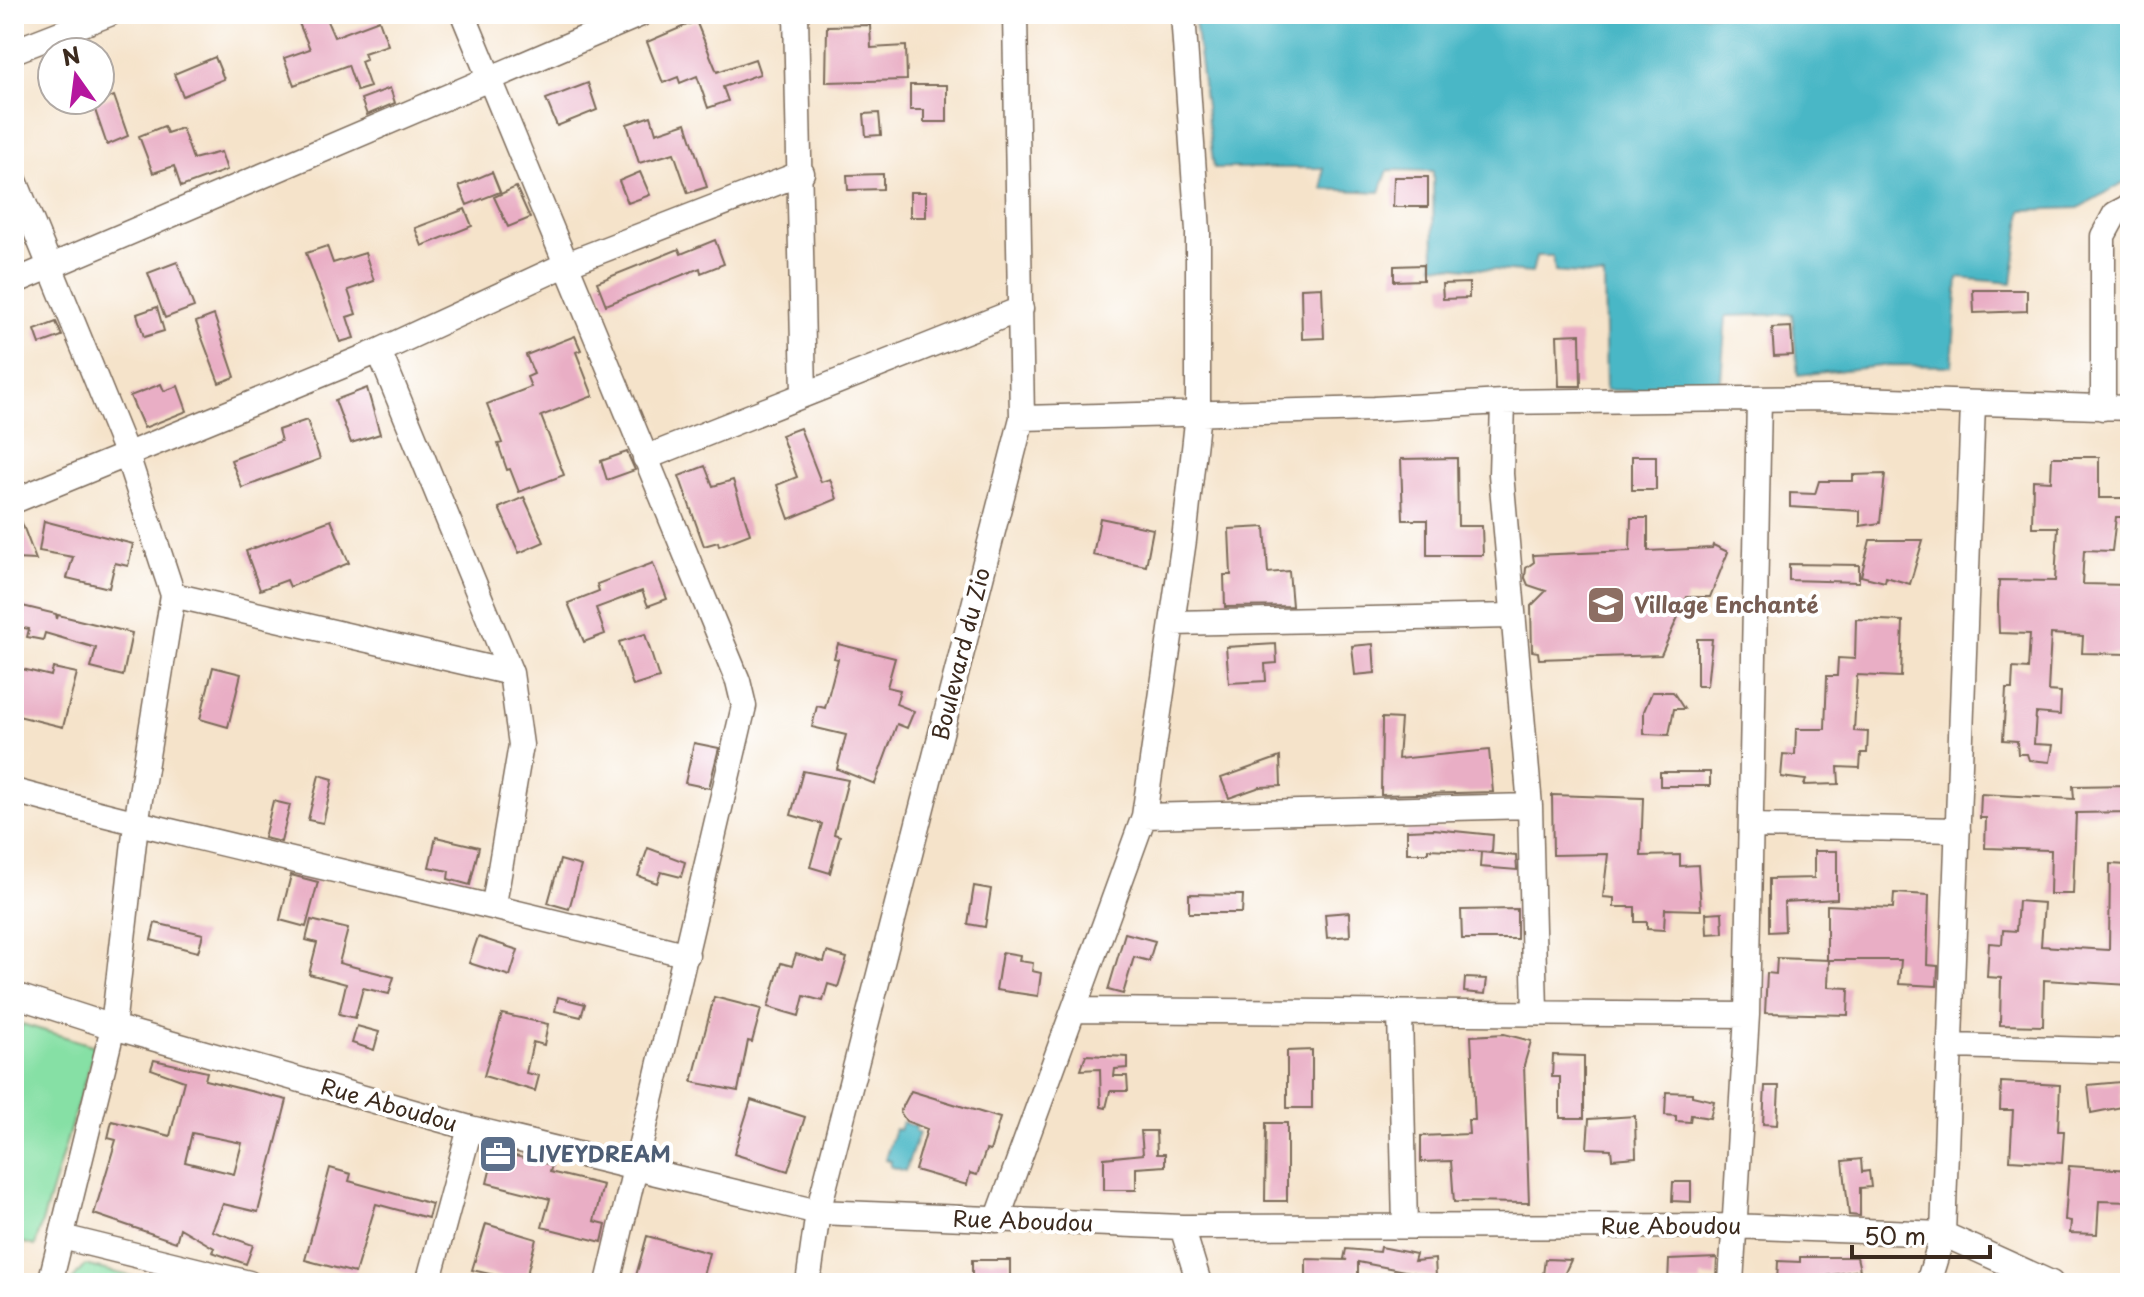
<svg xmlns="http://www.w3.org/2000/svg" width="2144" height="1297" viewBox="0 0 2144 1297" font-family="'Playpen Sans',sans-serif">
<rect width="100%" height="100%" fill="#fff"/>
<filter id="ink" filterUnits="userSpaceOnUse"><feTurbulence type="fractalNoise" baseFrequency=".0125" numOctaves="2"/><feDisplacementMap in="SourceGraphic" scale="16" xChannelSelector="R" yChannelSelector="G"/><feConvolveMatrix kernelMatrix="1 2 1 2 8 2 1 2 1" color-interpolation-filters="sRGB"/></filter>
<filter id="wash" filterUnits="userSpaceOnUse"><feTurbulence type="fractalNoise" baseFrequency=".006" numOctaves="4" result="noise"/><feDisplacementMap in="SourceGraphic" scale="32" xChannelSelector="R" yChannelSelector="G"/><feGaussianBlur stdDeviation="1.8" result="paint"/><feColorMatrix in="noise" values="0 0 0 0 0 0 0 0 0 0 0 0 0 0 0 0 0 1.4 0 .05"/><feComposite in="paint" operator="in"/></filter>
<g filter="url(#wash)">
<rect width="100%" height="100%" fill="#f5e3ca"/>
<path fill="#86e0a5" stroke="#608562" stroke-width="2" d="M22,1024l73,22 -60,200 -21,-6v-190z
M85,1265l73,18h-88z"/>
<path fill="#4ab7c6" stroke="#427072" stroke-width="2" d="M1194,14h936v165l-52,29 -56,2 -10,73 -54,-5 -6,88 -61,-1 -93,10 -6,-61 -66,2 -6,76 -114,-2 -2,-114 -49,-4 -2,-16h-17l-4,17 -98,-8 -1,-94 -45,-1 -8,22 -57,-3v-21h-109z
M902,1122l14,5 -1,5 4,1 -14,38 -15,-5 1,-5 -6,-2 10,-30 4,1z"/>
<g id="blocks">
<path fill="#e9aec5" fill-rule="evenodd" d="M295,14h29l10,23 45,-17 9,25 -24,8 2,6 -5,2 9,26 -13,4 -9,-26 -54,20 -10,-27 26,-9z
M696,21l21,51 38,-13 5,15 -37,13 5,14 -20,7 -11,-32 -17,7 -2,-6 -15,6 -16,-41z
M870,25l1,23 35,-2 1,34 -81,2 1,-56z
M215,57l9,22 -41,17 -9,-22z
M588,83l9,27 -40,16 -11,-27z
M910,85h37v37h-23v-12h-14z
M390,88l5,15 -28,12 -6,-16z
M114,96l14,40 -21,9 -14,-41z
M879,113l2,22 -15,1 -2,-22z
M651,116l5,17 30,-10 21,64 -19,6 -14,-40 -35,10 -12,-39z
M164,126l3,7 15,-5 11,31 28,-7 6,18 -46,17 -7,-21 -21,7 -14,-37z
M492,172l8,20 -33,13 -8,-19z
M640,172l10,23 -22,8 -9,-22z
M883,174v15l-35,1 -1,-15z
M1394,177h34v30h-35z
M516,187l14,31 -22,9 -14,-30z
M910,192h16v25h-16z
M465,209l7,17 -50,20 -7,-18z
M715,240l9,24 -23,9 -1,-5 -94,37 -9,-23 82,-33 2,5z
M327,246l6,17 32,-10 9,28 -26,9 8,24 -9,3 7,21 -14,4 -34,-89z
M177,262l17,45 -29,11 -17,-45z
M1423,265v15l-29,1v-15z
M1469,283v15l-26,1 -1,-15z
M1322,287l2,51 -22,1 -1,-51z
M1973,290h54v21l-53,2z
M157,307l7,24 -20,6 -7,-23z
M214,315l21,62 -16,6 -23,-61z
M56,322l6,14 -22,8 -5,-14z
M1791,327l2,28 -19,1 -2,-28z
M1580,334l1,52h-22l-2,-51z
M575,336l6,14 -5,2 17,44 -52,20 23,59 -45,17 -9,-23 -3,1 -9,-26 4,-1 -15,-39 44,-17 -4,-10 7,-3 -8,-19z
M161,384l3,7 14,-5 9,25 -43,17 -14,-32z
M367,388l13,46 -29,9 -16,-43z
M307,420l13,39 -78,29 -11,-28 50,-19 -3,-11z
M800,428l21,54 9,-3 7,20 -48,20 -12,-34 20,-8 -16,-42z
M627,452l8,18 -28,10 -6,-19z
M1632,456h24v34h-24z
M2052,457h47v41h31v19h-14l-4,34 -28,-1 -2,34 48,1v69l-48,-1 1,-17 -32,-2 -3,57 13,1 -1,23 -24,-2 -2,31 19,1 -3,17 -21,-2 -2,-6h-9l-1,-13 -14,-1 3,-51h6l1,-21 15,1 2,-35 -31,-1 -1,-28 1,-25 56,1 3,-54h-26l1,-47 18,1z
M1457,458l1,68h24l1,29h-56v-35h-24l-2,-61z
M705,466l8,20 20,-6 17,54 -31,12 -1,-4 -14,4 -25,-70z
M1885,474l-5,49 -20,3v-15l-70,-4v-14l25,1 4,-13h34v-6z
M524,497l20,45 -25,11 -20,-45z
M19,515l17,45 -22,-1v-43z
M1100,518l53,11 -7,37 -53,-11z
M1631,518h17v33l64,-3 1,-3 15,7 -18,45h-23l-26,58 -122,4 -1,-7 -6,-1 -1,-45 15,-15 -18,-6 -3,-7 1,-10 8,-6 -1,-7 97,-4z
M331,520l18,43 -59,24 -3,-7 -27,10 -14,-39z
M44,521l89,23 -5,22 -13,-3 -6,25 -42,-10 6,-21 -34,-6z
M1265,527l3,46 21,-2 3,35 -67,1 -1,-32h7l-2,-46z
M1870,540h53l-13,44 -24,-7 -1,5 -24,-6z
M653,563l14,36 -19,7 -6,-15 -46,17 9,26 -21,8 -16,-39 31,-12 -2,-7z
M1789,564l70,1v17l-70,-2z
M14,604l42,10 1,5 1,-4 74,18 -9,43 -32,-8 5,-20 -51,-15 -2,7 -16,-3 2,-8 -15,-3z
M1856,619l47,2 -2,56 -44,-2 -3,56 14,1 -1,21h-6l-1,15 -22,-1 1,17 -35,1 2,-5 -25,-3 2,-23 12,1 1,-26h29l2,-53h10l1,-18 17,1z
M645,634l14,44 -26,8 -14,-44z
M1697,639h15l-5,47h-10z
M838,644l57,14 -8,29 13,3 -4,14 18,7 -7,17 -10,-4 -22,60 -38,-15 9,-34 -34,-8 5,-21 8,2 13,-49 -4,-1z
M1276,644l1,19 -12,1 1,17 -37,2 -3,-36z
M1373,644l2,29 -20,2 -3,-29z
M14,667l37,9 2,-8 24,5 -14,54 -49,-12z
M213,667l28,7 -13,53 -28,-8z
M1652,692h21l11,17h-10l-5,26 -25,-1v-23z
M1382,718l19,1 -3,40 91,-9 4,42 -112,3z
M694,743l25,5 -10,40 -24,-5z
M1280,757l1,29 -21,1 -31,11 -8,-20z
M803,771l45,9 -14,54 6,2 -10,37 -20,-6 12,-43 -31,-9z
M1660,772h50v14h-50z
M319,775l14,4 -10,44 -15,-3z
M2130,785v27l-54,1 -3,81h-23l1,-44 -66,-2 1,-30h-6l1,-24 93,5 -1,-13z
M1552,795l91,3 -2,58 39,-1v11l18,-1 3,45 -36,-1 -1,21 -17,-1v-7h-12v-15h-21v-9l-11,-1 5,-43 -55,1z
M273,801l17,4 -9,37 -17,-4z
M1434,829l59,6 -1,17 -64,-3v4h-21v-23z
M436,837l43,10 -9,38 -22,-6 1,-8 -20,-4z
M648,848l37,14 -4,15 -20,-5 -4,11 -19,-7z
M1814,851h23v48l-53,3 1,29 -16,1v-53l45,-1z
M1481,852l35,4 1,14 -37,-3z
M560,860l21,6 -12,43 -21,-6z
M2110,864l17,1 3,120 -86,-5 -1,46 -43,-1 1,-47 -14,-1 2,-34 13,1 1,-14 13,1 2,-30 26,2 -3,43 68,4z
M291,875l27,7 -12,45 -26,-7z
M974,886l17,3 -6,38 -17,-3z
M1894,893l35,2 -2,70 11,1 -1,20 -38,-2 2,-24h-74v-55l66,3z
M1189,894l54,1 -1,18h-53z
M1517,909v30h-55l-1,-29z
M1349,912l1,24 -23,2 -2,-24z
M1722,912l1,21 -16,1 -1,-21z
M311,920l37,9 -9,34 55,14 -5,17 -26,-6 -8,30 -16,-4 7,-30 -37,-10 8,-31 -11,-3z
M155,923l48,11 -5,18 -47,-12z
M1125,933l30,8 -6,20 -15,-4 -11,37 -15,-4z
M478,937l40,13 -8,26 -41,-13z
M827,952l20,6 -9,29 -10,-3 -5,17 -19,-5 -5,20 -31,-9 13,-44 11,3 4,-12 28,8z
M1002,952l18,3 -1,6 14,2 -1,8 9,2 -3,23 -42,-6z
M1777,958l52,2 -1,27 21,1 -1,27 -83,-2 2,-40 9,1z
M1465,978l22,1 -2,15 -21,-2z
M558,997l27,7 -4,13 -26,-6z
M714,997l47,12 -9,33 -4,-1 -10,50 -46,-9z
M502,1014l46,10 -4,21 -11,-3 -7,31 13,3 -4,15 -51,-15z
M357,1026l22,6 -5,18 -22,-7z
M1504,1034l27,7 -7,24 5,138 -75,-1 -3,-41 -30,1v-26l48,-2 -1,-14h7l-4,-84z
M1312,1050v58h-25v-57z
M1086,1055l42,2v11l-13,1 -1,7h13l1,15h-18l-4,17 -5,-1 -1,-38 -19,1z
M1553,1055l31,1v62h-24v-41h-8z
M154,1060l53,12 -2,8 82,20 -29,112 -35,-8 -11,27 41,14 -7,19 -34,-12 2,-4 -34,-20 -4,14 -82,-28 22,-74 -8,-2 4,-17 58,15 14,-55 -33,-12zM192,1133l50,10 -8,31 -49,-12z
M2001,1082l59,3 -2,46h6l-2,32 -52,-3 3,-50h-13z
M2120,1082l2,25 -31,6 -3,-28z
M1765,1086h14l-2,39 -14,-1z
M911,1091l89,27 -10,33 -4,-1 -9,25 -7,-2 -3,12 -52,-15 12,-41 -21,-8 -6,-9z
M1666,1092l26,1v3l22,5 -4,17 -19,-3 -1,7 -14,-1v-5l-11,-1z
M751,1100l54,17 -17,54 -54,-17z
M1635,1116l1,41 -24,2 -1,-10 -24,-1 2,-29z
M1266,1123h21v78h-22z
M1141,1131h15l1,23h8v12l-29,2v22h-32v-32l39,-4z
M495,1151l57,14 -2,7 53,13 -9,36 12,3 -4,18 -60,-15 8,-28 -63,-16z
M1861,1159l1,13 7,-1 2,16 -11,1v28l-11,-1 -6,-54z
M2069,1166l61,4v32l-31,-1 -2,33 -27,-1 1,-12 -6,-1z
M330,1168l21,6 -2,7 83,23 -4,14 -52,-14 -21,69 -50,-13z
M1673,1182h18v20l-19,-1z
M486,1224l50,15 -11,43 -53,-12z
M647,1236l62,17 -8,30h-67z
M1381,1247l35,7 -2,7 21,-2 1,18 -78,-15v21h-52v-24l41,1 -3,-1 2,-10 34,3z
M1800,1257h57l3,13 -45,8v5h-38l1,-22 22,1z
M1717,1258l-1,20 -15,-1v6h-33l1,-23z
M1545,1259l26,1 -11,23h-18z
M972,1260h38v23h-38z"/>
</g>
</g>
<g filter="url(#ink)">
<use href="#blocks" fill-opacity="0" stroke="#7c6b5a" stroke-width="2"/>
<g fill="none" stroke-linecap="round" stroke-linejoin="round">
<defs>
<path id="minor" d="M463,14l275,667 6,25 -136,577
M796,14l8,380
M14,51l95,-37
M14,178l113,277 46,140 -37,229 -23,203 -63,256
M14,282l627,-268
M379,351l132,322 10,72 -27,159
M1503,402l-2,72 29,332 5,206
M2103,408v-172l12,-22 15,-8
M1022,418l352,-9 129,-7 326,-4 301,10
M645,458l376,-149
M14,501l365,-150 188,-87 235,-91
M173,595l338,78
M1172,623l340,-7
M14,791c223,60 450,106 673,164
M1144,816l386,-10
M1751,826l207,4
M14,995l99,32 357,101 348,84 364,15 550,-1 211,8 108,49
M1075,1010l672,5
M1400,1014l5,212
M1951,1046l179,5
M997,1220l147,-404 40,-276 14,-127v-182l-15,-217
M1182,1227l17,56
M62,1237l187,46
M428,1283l42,-155
M808,1283l10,-71 204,-794 -7,-404
M1731,1283l16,-268 12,-616
M1928,1283l15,-49 30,-830"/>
</defs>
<use href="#minor" stroke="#7c6b5a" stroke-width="27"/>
<use href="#minor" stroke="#fff" stroke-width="24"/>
</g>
</g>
<defs>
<symbol id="school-square" viewBox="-11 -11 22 22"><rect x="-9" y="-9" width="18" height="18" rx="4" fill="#8d6e63" stroke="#fff"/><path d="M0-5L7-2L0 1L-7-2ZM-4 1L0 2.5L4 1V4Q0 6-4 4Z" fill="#fff"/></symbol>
<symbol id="office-square" viewBox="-11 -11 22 22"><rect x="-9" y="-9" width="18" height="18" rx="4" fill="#5c6f8a" stroke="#fff"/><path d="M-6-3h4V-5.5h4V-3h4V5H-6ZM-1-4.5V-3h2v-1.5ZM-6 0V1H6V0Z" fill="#fff"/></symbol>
</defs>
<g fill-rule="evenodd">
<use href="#school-square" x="1584" y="583" width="44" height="44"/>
<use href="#office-square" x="476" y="1132" width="44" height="44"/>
</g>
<g text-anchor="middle" stroke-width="8" stroke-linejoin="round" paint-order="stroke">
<g font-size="22" font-weight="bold" fill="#785e54" stroke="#fff" text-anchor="start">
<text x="1634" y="613">Village Enchanté</text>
</g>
<g font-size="22" fill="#3b2a1e" stroke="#fff">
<text transform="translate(961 654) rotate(-76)" y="8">Boulevard du Zio</text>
<text transform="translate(389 1105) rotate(16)" y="8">Rue Aboudou</text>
<text transform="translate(1023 1221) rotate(2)" y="8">Rue Aboudou</text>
<text x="1671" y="1234">Rue Aboudou</text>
</g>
<g font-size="22" font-weight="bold" fill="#4e5e75" stroke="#fff" text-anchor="start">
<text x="526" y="1162">LIVEYDREAM</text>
</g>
</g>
<rect width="2144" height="1297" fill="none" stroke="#fff" stroke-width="48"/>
<g transform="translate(76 76) rotate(346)"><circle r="38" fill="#ffffff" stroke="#b1aaa5" stroke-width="2"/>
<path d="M0-6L14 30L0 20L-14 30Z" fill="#b5179e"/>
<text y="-12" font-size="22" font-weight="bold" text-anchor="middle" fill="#3b2a1e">N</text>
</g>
<path d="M1852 1245v12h138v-12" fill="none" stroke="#3b2a1e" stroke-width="4"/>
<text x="1864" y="1245" font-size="24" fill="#3b2a1e" stroke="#ffffff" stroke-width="6" paint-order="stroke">50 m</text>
</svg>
